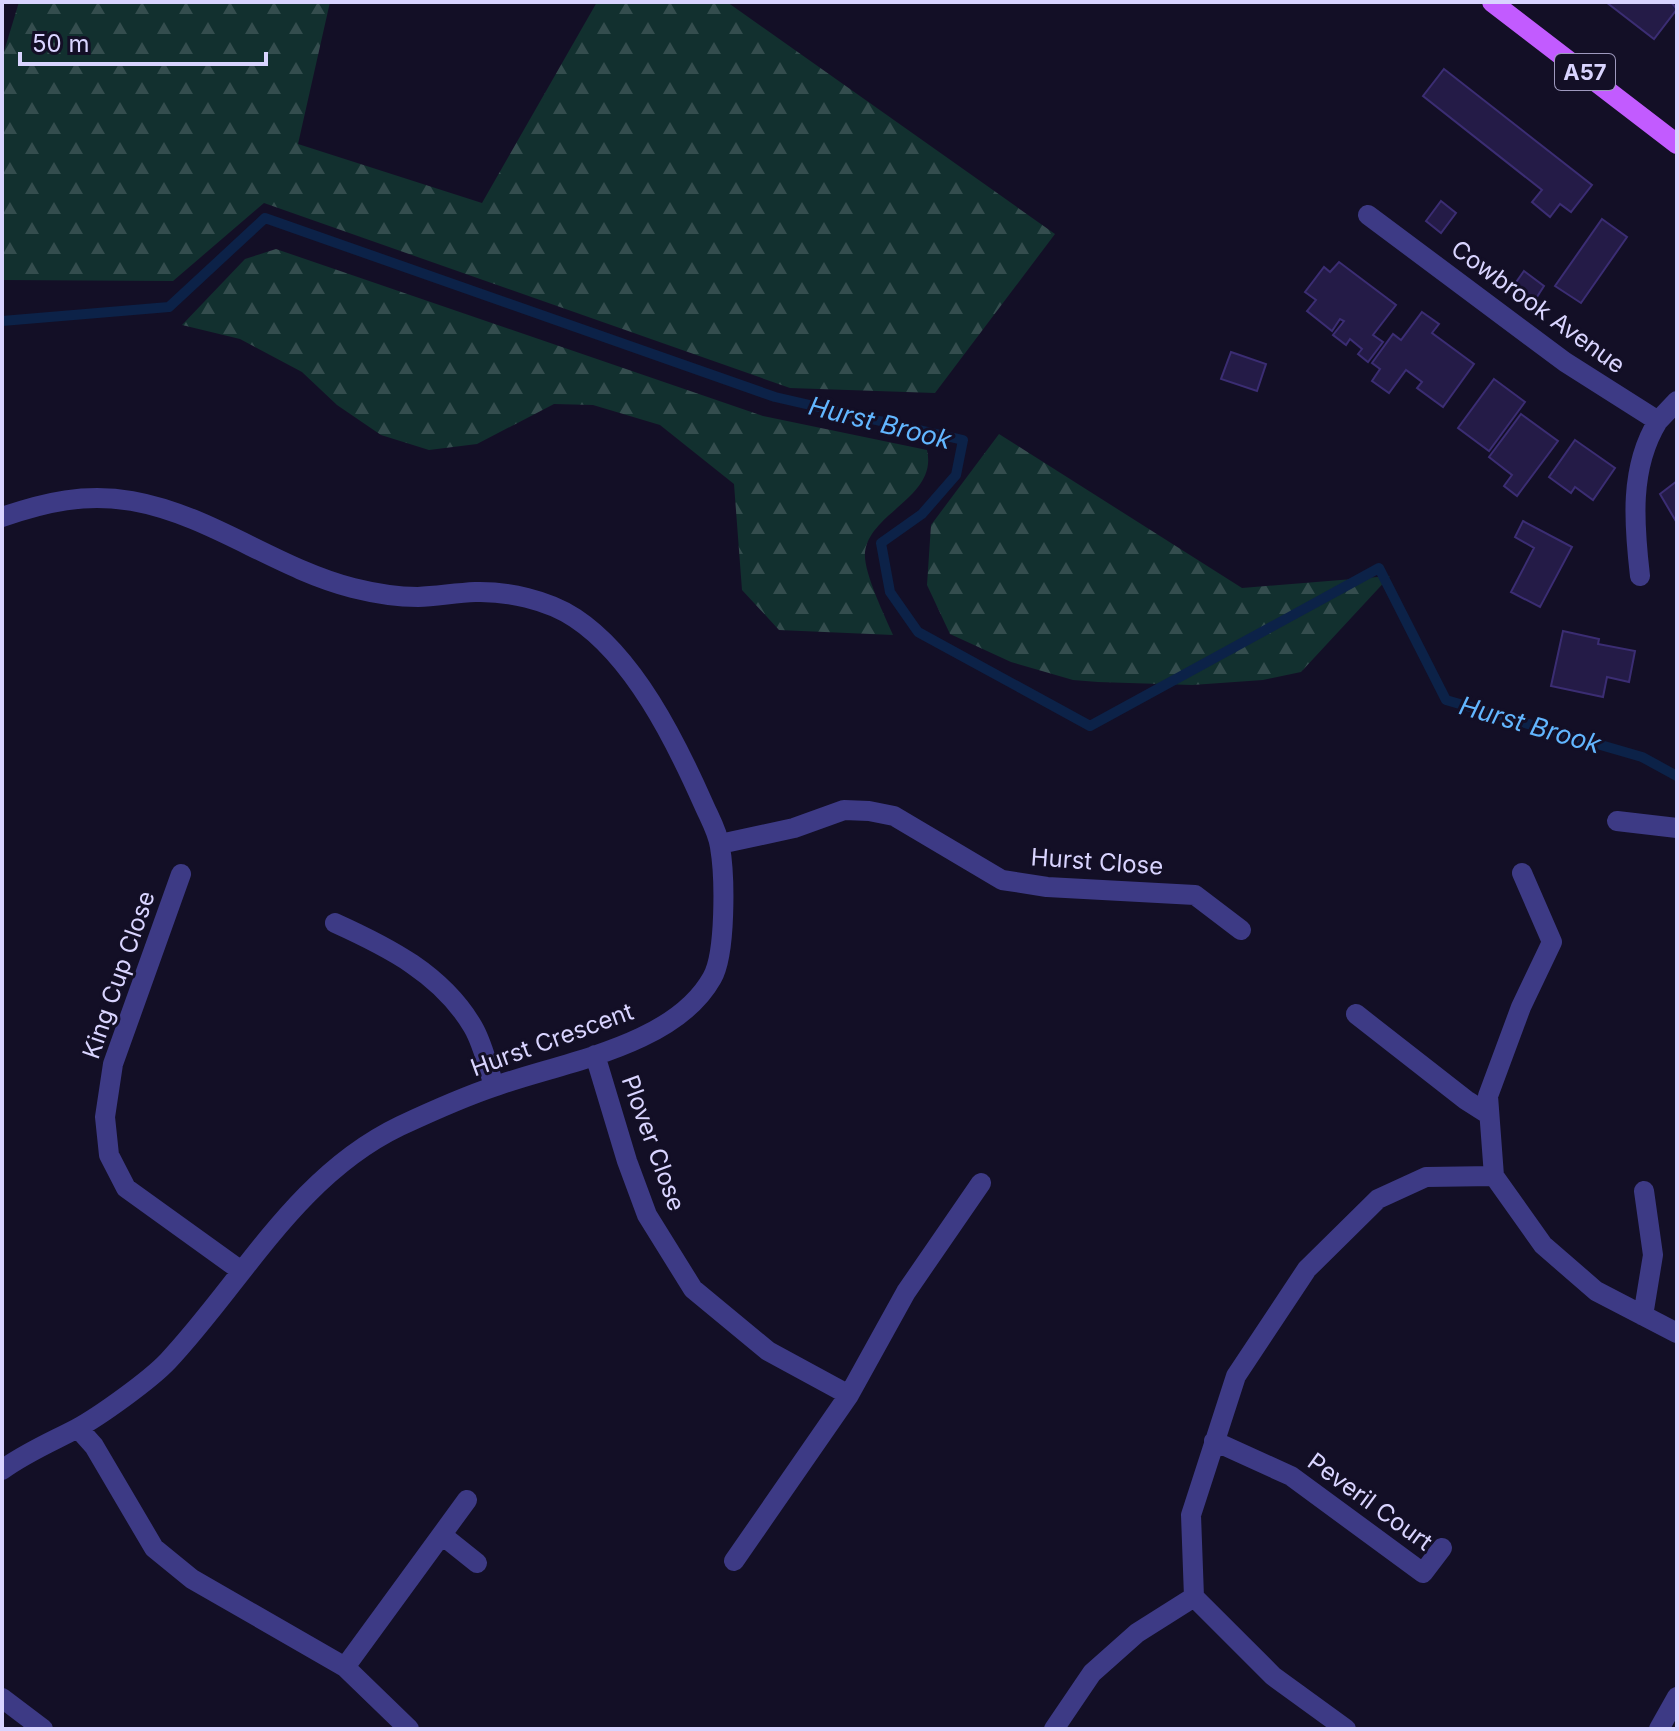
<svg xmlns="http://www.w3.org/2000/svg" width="1679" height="1731" viewBox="0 0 1679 1731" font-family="Inter,sans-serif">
<defs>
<pattern id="forest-firs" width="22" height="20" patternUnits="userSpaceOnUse" patternTransform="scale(2)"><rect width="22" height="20" fill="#12302f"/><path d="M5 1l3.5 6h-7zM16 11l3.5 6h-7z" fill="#344d4e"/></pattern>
</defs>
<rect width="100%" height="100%" fill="#130f26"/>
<path fill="url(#forest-firs)" d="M19,2h311l-32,142 184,59 115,-201h130l328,232 -120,159 -145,-5 -526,-185 -91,78 -171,-1v-222z
M276,249l487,167 164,34c11,47 -57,62 -62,102 -2,20 20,64 28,83l-114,-5 -37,-40 -8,-106 -74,-59 -67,-20 -39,-1 -77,40 -48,6 -48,-15 -44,-30 -35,-33 -62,-33 -58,-14 63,-66z
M999,434l243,154 148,-12 -89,96 -38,8 -71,5 -94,-3 -25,-2 -62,-18 -61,-28 -23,-49 4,-60z"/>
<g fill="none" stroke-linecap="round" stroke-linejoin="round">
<path stroke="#0c2248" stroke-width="10" d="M2,321l167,-14 96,-89 510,179 188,43 -7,35 -34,39 -41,29 9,49 28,40 172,94 289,-158 67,132 196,57 35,19"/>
</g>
<path fill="#241b47" stroke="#3b2d73" stroke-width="2" d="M1606,2h65l6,7 -23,30z
M1444,69l148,116 -21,27 -11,-8 -10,13 -18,-15 10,-12 -119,-94z
M1441,201l15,12 -15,20 -15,-12z
M1602,219l25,18 -46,66 -26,-17z
M1339,262l57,43 -23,30 10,7 -15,20 -10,-8 4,-5 -12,-10 -4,6 -13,-10 11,-14 -4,-2 -8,12 -25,-20 9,-11 -11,-8 19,-25 6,5z
M1524,271l20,15 -11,17 -21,-15z
M1422,312l17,12 -7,9 42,31 -31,43 -26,-19 5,-6 -16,-12 -17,23 -17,-12 8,-12 -8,-6 21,-29 8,6z
M1231,352l35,12 -9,27 -36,-12z
M1494,379l31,23 -36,49 -31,-23z
M1521,414l37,27 -41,55 -13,-10 8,-11 -23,-18z
M1575,440l40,28 -22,32 -18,-13 -4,6 -22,-16z
M1677,481v42l-17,-29z
M1523,521l49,26 -32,60 -29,-15 23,-44 -19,-11z
M1563,631l36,8 -1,5 37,7 -6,31 -22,-5 -4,20 -52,-11z"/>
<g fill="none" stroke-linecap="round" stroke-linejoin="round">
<path stroke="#3d3a85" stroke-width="20" d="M1368,215l197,147 93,59 19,-20
M2,517c44,-15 83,-24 130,-16 79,14 143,67 221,87 20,5 45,9 65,9 19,-1 38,-4 57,-5 32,-1 73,8 100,26 59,39 100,122 128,185 6,14 15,29 17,44 5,29 6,107 -8,131 -38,68 -149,84 -216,108 -33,11 -66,26 -96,40 -104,50 -157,155 -232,235 -18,19 -68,55 -92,68 -25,13 -51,24 -74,41
M1640,576c-6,-52 -11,-108 18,-155
M1617,821l60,7
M720,844l74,-16 50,-18 25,1 25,5 108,64 45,7 148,8 46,35
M181,874l-68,190 -8,53 4,38 17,33 114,82
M335,923c53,24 107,51 138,104 10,17 15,40 21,59
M1356,1014l110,86 22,14
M595,1055l32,106 20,54 46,74 75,62 81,44
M1494,1176l-6,-80 33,-89 31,-65 -30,-69
M1643,1316l10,-61 -9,-64
M78,1428l16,18 60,102 38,31 153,88 64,62
M1214,1441l77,35 132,97 19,-25
M442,1535l35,28
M734,1561l115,-166 57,-103 75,-109
M345,1667l122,-167
M2,1698l41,31
M1054,1729l38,-56 45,-40 57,-36
M1346,1729l-73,-53 -79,-79 -3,-82 45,-139 71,-107 71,-70 48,-22 68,-1 49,69 53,46 81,42
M1659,1729l18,-32"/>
<path stroke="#c25bff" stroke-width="20" d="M1492,2l185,142"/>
</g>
<g text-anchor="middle" stroke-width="6" stroke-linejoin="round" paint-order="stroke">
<rect fill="#130f26" stroke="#9e99be" stroke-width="2" x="1555" y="54" width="60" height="36" rx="6"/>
<g font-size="22" font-weight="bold" fill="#d9d4ff">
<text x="1585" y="80">A57</text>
</g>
<g font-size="24" fill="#d9d4ff" stroke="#130f26">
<text transform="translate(1538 307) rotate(36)" y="8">Cowbrook Avenue</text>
<text transform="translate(1097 862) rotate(4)" y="8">Hurst Close</text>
<text transform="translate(119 975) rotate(-71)" y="8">King Cup Close</text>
<text transform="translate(552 1040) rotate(-20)" y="8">Hurst Crescent</text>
<text transform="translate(653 1143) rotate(70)" y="8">Plover Close</text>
<text transform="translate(1370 1502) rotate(36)" y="8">Peveril Court</text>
</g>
<g font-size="26" font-style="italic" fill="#62b6ff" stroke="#130f26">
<text transform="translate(880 423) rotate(14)" y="9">Hurst Brook</text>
<text transform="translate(1530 725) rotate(16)" y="9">Hurst Brook</text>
</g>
</g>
<rect width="1679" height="1731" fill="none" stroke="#d9d4ff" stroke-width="8"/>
<path d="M20 52v12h246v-12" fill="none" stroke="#d9d4ff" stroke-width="4"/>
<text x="32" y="52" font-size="24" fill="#d9d4ff" stroke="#130f26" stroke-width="6" paint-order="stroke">50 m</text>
</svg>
